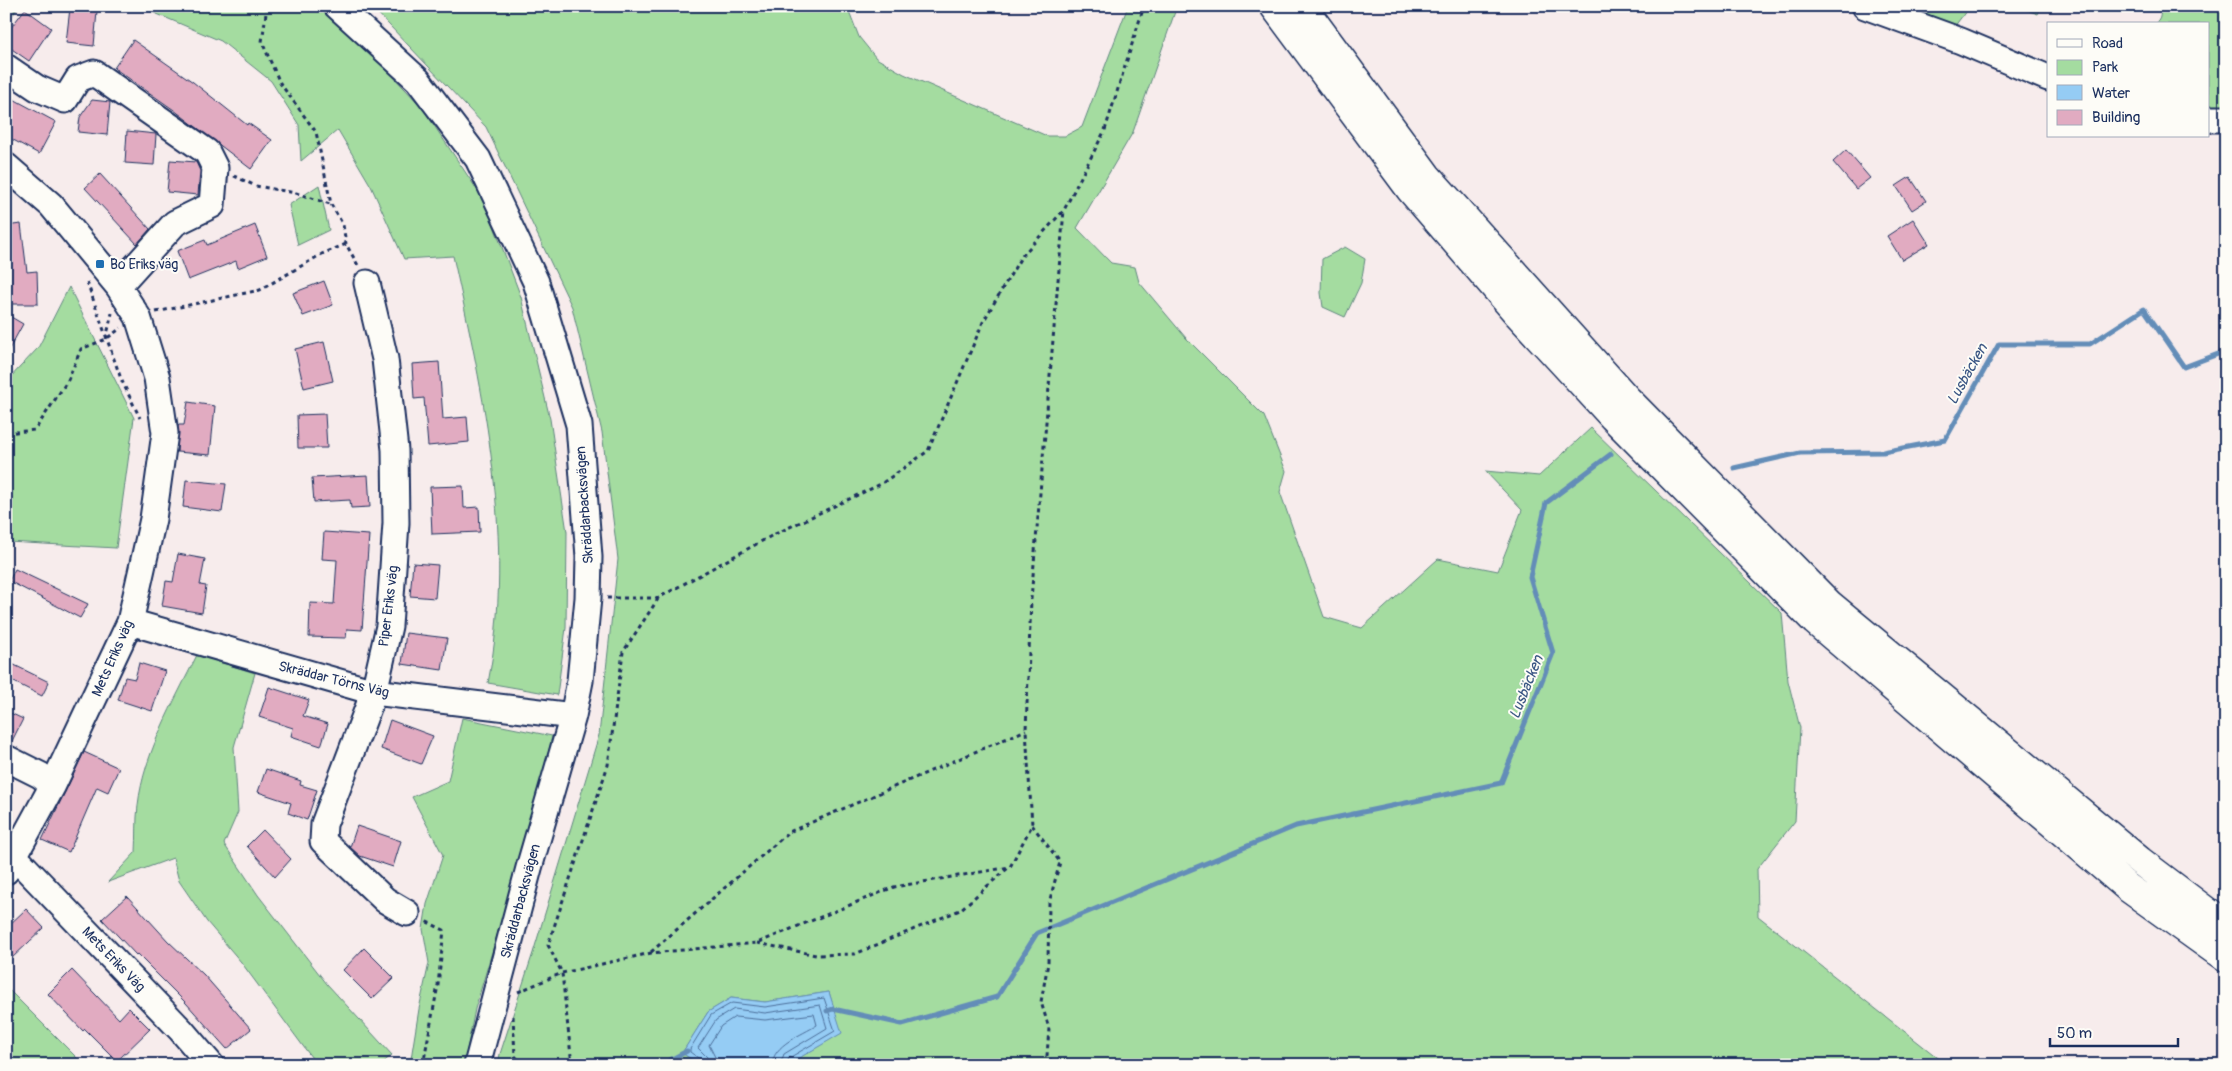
<svg xmlns="http://www.w3.org/2000/svg" width="2232" height="1071" viewBox="0 0 2232 1071" font-family="Pangolin,sans-serif">
<rect width="100%" height="100%" fill="#f7ecec"/>
<filter id="ink" filterUnits="userSpaceOnUse"><feTurbulence type="fractalNoise" baseFrequency=".02" numOctaves="2"/><feDisplacementMap in="SourceGraphic" scale="10" xChannelSelector="R" yChannelSelector="G"/><feConvolveMatrix kernelMatrix="1 2 1 2 8 2 1 2 1" color-interpolation-filters="sRGB"/></filter>
<g filter="url(#ink)">
<path fill="#a4dca0" stroke="#60867f" d="M6,6h13l-13,18z
M138,6h182l33,28 68,72 63,94 37,97 29,122 17,113 -1,96 -9,67 -69,-12c28,-142 -4,-288 -35,-427l-49,3 -33,-73 -33,-56 -37,31 -2,-36 -28,-44 -50,-40z
M371,6h476l12,31 17,21 28,16 143,62h18l17,-9 46,-121h49l-44,126 -56,96 34,35 24,4 4,15 47,56 78,78 22,55 -6,21 44,125 38,11 76,-69 60,12 24,-61 -37,-39 54,5 52,-48 191,185 6,68 12,47 -5,93 -38,48 1,47 189,149h-1160l54,-32 -12,-41 -64,10 -34,-4 -23,14 -26,41 18,12h-202l2,-11 33,-101 66,-218 19,-176 -16,-127 -30,-125 -86,-180z
M1895,6h75l-16,21z
M2016,6h26l-4,8z
M2161,6h65v101l-18,1v-84h-51l3,-7z
M319,185l10,45 -31,15 -9,-40z
M1345,247l20,12 -4,24 -16,34 -22,-10 -2,-14 1,-34z
M69,287l65,131 -18,130 -108,-6 -2,-3v-157l32,-34z
M197,655l58,18 -21,74 4,65 -14,32 34,51 69,89 65,71 -12,10h-63l-76,-103 -34,-40 -28,-41 -6,-23 -65,24 28,-30c1,-15 0,-31 2,-47 6,-52 36,-103 59,-150z
M462,718l90,18 -14,62 -63,211 -11,56h-54l9,-56 10,-46 -6,-34 4,-25 16,-49 -31,-58 36,-16z
M6,987l78,78h-78z"/>
<path fill="#95ccf4" stroke="#648db8" d="M829,992l13,41 -55,32h-87l-18,-12 26,-41 23,-14 34,4z"/>
<g fill="none" stroke-linecap="round" stroke-linejoin="round">
<path stroke="#4c6e9a" stroke-width="1" d="M702,1065l-1,-5 -11,-8v-3l21,-34 21,-12 33,4 59,-9 11,33 -46,27 -3,7
M709,1065l-2,-8 -9,-9 18,-28 18,-11 31,4 55,-8 7,23 -43,26 -4,11
M716,1065l-1,-8 -6,-12 12,-19 14,-9 30,3 49,-6 3,11c-15,10 -44,19 -45,40"/>
<path stroke="#648db8" stroke-width="5" d="M1734,468l66,-15 83,-1 62,-12 54,-96h91l54,-35 40,58 42,-16
M827,1011l6,-2 69,15 95,-27 40,-64 259,-107 205,-43 52,-130 -23,-76 16,-74 65,-49
M661,1065l26,-14"/>
</g>
<path fill="#e1abc1" stroke="#1b2f5e" d="M70,8l27,3 -3,35 -28,-3z
M25,9l26,19 -22,33 -23,-16v-11z
M133,40l60,42 54,43 1,-2 24,17 -21,29 -77,-59 -60,-42z
M6,95l50,27 -17,32 -33,-18z
M92,100l18,2 -3,33 -29,-3 2,-15z
M127,131l29,3 -2,31 -29,-2z
M1846,150l24,28 -14,11 -23,-27z
M170,160l26,2 4,9 -2,24 -31,-3z
M100,174l50,55 -13,15 -52,-56z
M1910,177l16,24 -14,9 -16,-24z
M1913,219l16,25 -27,16 -15,-24z
M21,224l6,48 10,-1 1,33h-32v-78z
M255,225l12,31 -29,12 -2,-7 -48,19 -11,-29 28,-11 2,5z
M324,281l9,24 -30,11 -10,-23z
M6,314l17,10 -17,31z
M324,342l9,39 -29,7 -9,-39z
M439,362l4,57 24,-2 2,25 -41,4 -4,-48 -10,1 -2,-35z
M188,402l27,4 -5,49 -33,-3 1,-27h6z
M325,414l2,34h-29l-1,-33z
M368,475l2,32 -19,1 -1,-8 -36,2 -2,-24z
M186,480l40,4 -4,28 -39,-5z
M463,486l1,22 15,-1 1,25 -48,2 -2,-47z
M324,532l45,3 -7,95 -15,-1 -1,9 -37,-1 1,-34 24,1 3,-44 -15,-1z
M178,554l27,5 -5,26 6,1 -4,27 -40,-7 4,-25 7,1z
M413,563l25,2 -3,33 -25,-2z
M15,569l73,35 -8,14 -71,-37z
M406,633l41,5 -5,32 -40,-6z
M6,661l43,21 -7,14 -36,-18z
M139,663l26,8 -13,40 -34,-11 7,-23 10,2z
M269,687l40,13 -6,16 25,8 -7,22 -30,-10 2,-8 -34,-11z
M6,711l17,8 -13,26 -4,-1z
M390,720l43,16 -12,28 -40,-15z
M84,752l35,16 -11,24 -11,-5 -28,65 -27,-12z
M266,769l35,12 -1,4 17,5 -10,30 -19,-7 3,-10 -33,-11z
M357,826l44,15 -8,26 -33,-11 -10,-9z
M263,830l28,29 -16,18 -28,-31z
M127,896l41,45 36,34 47,54 -24,20 -41,-46 -49,-49 -1,1 -34,-36z
M26,909l18,19 -32,30 -6,-7v-23z
M364,948l30,30 -22,21 -29,-29z
M72,970l47,49 10,-11 21,21 -33,32 -32,-32 -2,2 -35,-37z"/>
<g fill="none" stroke-linecap="round" stroke-linejoin="round">
<defs>
<path id="minor" d="M337,6l81,74 60,79 58,123 43,143 10,132 -1,41 -8,83 -7,35 -44,152 -52,197
M1865,6l96,35 87,37
M6,67l31,21 28,12 13,-21 16,-6 113,79 8,16 -3,37 -37,18 -57,63
M2208,119h18
M6,166l45,39 67,81 20,31 19,61 8,55 -12,86 -23,103 -77,163 -47,86
M367,283l18,76 10,91 1,73 -7,103 -15,66 -50,132 -1,17 62,59 22,13
M130,622l244,70 199,24
M6,758l34,17 13,10
M14,856l167,174 30,35"/>
<path id="highway" d="M1274,6l136,183 108,125 95,103 202,204 312,266 99,71
M1302,6l125,170 201,224 201,204 311,257 86,65"/>
</defs>
<use href="#minor" stroke="#1b2f5e" stroke-width="29"/>
<use href="#highway" stroke="#1b2f5e" stroke-width="31"/>
<path stroke="#1b2f5e" stroke-width="3" stroke-dasharray="4 4" stroke-linecap="butt" d="M267,6l-5,36 18,41 36,49 15,72 12,21 3,19
M234,176l22,10 40,7 34,11
M87,282l34,97 19,39
M156,312l104,-22 62,-36 24,-10 13,23
M106,339l6,-26
M6,433l29,-3 33,-50 13,-31 25,-10 15,-11
M607,598h51l115,-63 108,-51 47,-33 55,-129 38,-65 43,-47 41,-80 39,-124
M1032,825l28,37 -11,41 -1,60 -7,39 8,26 -2,28 9,9
M757,943l59,12 39,-1 105,-44 48,-42
M651,952l138,-120 237,-102
M518,992l44,-19 89,-20 106,-10 137,-56 116,-20 22,-42 -6,-95 5,-131 33,-389
M513,1016l2,40 8,9
M423,1065l15,-80 6,-55 -19,-9
M572,1065l-10,-92 -14,-28 60,-180 15,-113 35,-53"/>
<use href="#minor" stroke="#fdfcf7" stroke-width="25"/>
<use href="#highway" stroke="#fdfcf7" stroke-width="28"/>
</g>
</g>
<rect fill="#1f6fb2" stroke="#fdfcf7" stroke-width="2" x="95" y="259" width="10" height="10" rx="2.5"/>
<g text-anchor="middle" stroke-width="4" stroke-linejoin="round" paint-order="stroke">
<g font-size="14" fill="#1b2f5e" stroke="#fdfcf7" text-anchor="start">
<text x="110" y="269">Bo Eriks väg</text>
</g>
<g font-size="14" fill="#1b2f5e" stroke="#fdfcf7">
<text transform="translate(584 505) rotate(-94)" y="5">Skräddarbacksvägen</text>
<text transform="translate(388 606) rotate(-83)" y="5">Piper Eriks väg</text>
<text transform="translate(112 658) rotate(-66)" y="5">Mets Eriks väg</text>
<text transform="translate(334 679) rotate(14)" y="5">Skräddar Törns Väg</text>
<text transform="translate(520 901) rotate(-75)" y="5">Skräddarbacksvägen</text>
<text transform="translate(114 959) rotate(46)" y="5">Mets Eriks Väg</text>
</g>
<g font-size="15" font-style="italic" fill="#3a5684" stroke="#fdfcf7">
<text transform="translate(1967 374) rotate(-61)" y="5">Lusbäcken</text>
<text transform="translate(1526 687) rotate(-68)" y="5">Lusbäcken</text>
</g>
</g>
<rect width="2232" height="1071" fill="none" stroke="#fdfcf7" stroke-width="25"/>
<rect x="12" y="12" width="2207" height="1046" fill="none" stroke="#1b2f5e" stroke-width="2" filter="url(#ink)"/>
<rect x="2047" y="22" width="162" height="115" fill="#fdfcf7" stroke="#a3aaba"/>
<rect x="2057" y="39" width="25" height="8" fill="#fdfcf7" stroke="#a3aaba"/>
<text x="2092" y="48" font-size="15" fill="#1b2f5e">Road</text>
<rect x="2057" y="60" width="25" height="15" fill="#a4dca0" stroke="#a3aaba"/>
<text x="2092" y="72" font-size="15" fill="#1b2f5e">Park</text>
<rect x="2057" y="85" width="25" height="15" fill="#95ccf4" stroke="#a3aaba"/>
<text x="2092" y="98" font-size="15" fill="#1b2f5e">Water</text>
<rect x="2057" y="110" width="25" height="15" fill="#e1abc1" stroke="#a3aaba"/>
<text x="2092" y="122" font-size="15" fill="#1b2f5e">Building</text>
<path d="M2050 1038v8h128v-8" fill="none" stroke="#1b2f5e" stroke-width="2.5"/>
<text x="2057" y="1038" font-size="15" fill="#1b2f5e" stroke="#fdfcf7" stroke-width="4" paint-order="stroke">50 m</text>
</svg>
